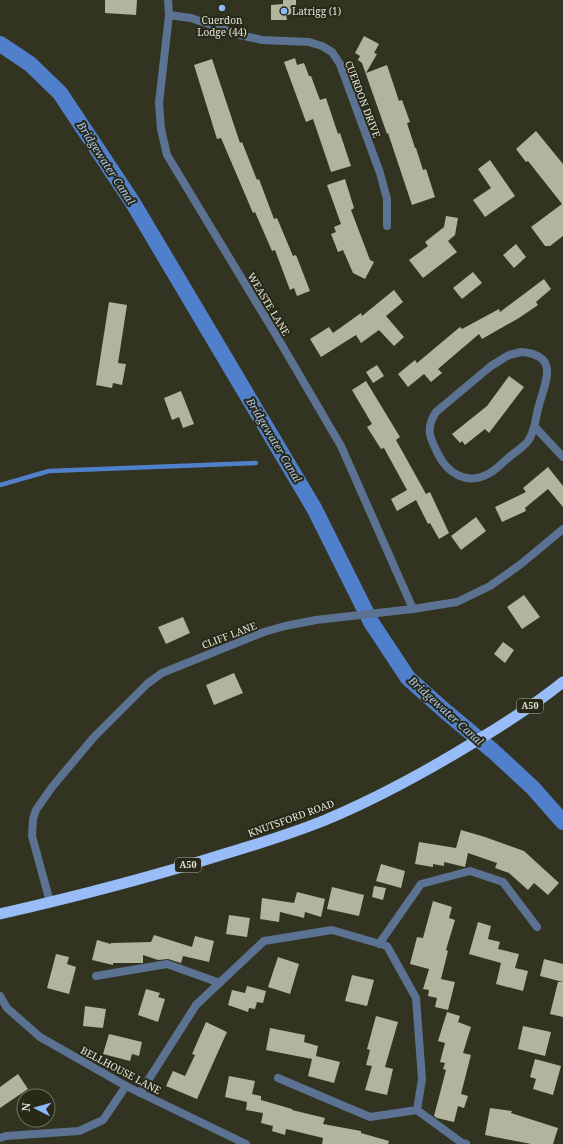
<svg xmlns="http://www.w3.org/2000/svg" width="563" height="1144" viewBox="0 0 563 1144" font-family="'Noto Serif',serif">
<rect width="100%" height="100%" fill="#323321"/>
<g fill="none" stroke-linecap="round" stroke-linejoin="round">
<path stroke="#5080cc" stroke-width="4.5" d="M0,485l49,-14 207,-8"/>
<path stroke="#5080cc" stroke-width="16" d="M0,44l30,20 30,29 73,110 181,305 57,114 37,56 37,33 48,40 40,37 30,34"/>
</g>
<path fill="#b3b49e" d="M105,0h32l-1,15 -31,-2z
M283,0h13v14l-10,1 1,5h-16v-15l12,-1z
M364,36l15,8 -5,9 3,1 -11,19 21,-8 12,36 3,-1 8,22 -3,1 8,25h1l7,22 3,-1 9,28 -23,8 -24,-72 -1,1 -25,-71 -4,-3 2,-4 -5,-3z
M295,58l2,7 7,-2 5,13h2l9,24 6,-2 12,36 2,-1 11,33 -20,6 -18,-53 -7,3 -22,-60z
M212,59l28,84 2,-1 15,38 2,-1 15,40 3,-1 16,38 3,-1 14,36 -13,5 -3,-8 -4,2 -15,-40 -3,1 -17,-39 -2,1 -32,-75 -4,1 -23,-74z
M536,131l27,33v72l-13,10h-5l-14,-19 31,-23 -34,-43 -2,1 -10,-13z
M490,160l25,36 -30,21 -12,-17 18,-12 -13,-19z
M345,179l9,29 -3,2 19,50 4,2 -9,17 -12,-6 -10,-23 -5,2 -7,-18 5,-2 -2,-5 7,-3 -14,-39z
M446,216l12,2 -3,17 -7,6 9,11 -34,26 -14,-18 19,-14 -3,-4 19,-15z
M516,244l10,13 -12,11 -11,-13z
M473,272l9,11 -20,16 -9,-11z
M544,279l7,10 -15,13 2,3 -19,13 -37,21 -3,-5 -41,35 4,4 -11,9 -7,-8 -16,13 -10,-13 17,-14 2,3 43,-36 2,2 37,-20 1,3z
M394,290l9,12 -17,14 18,21 -10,9 -15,-16 -18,13 -5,-8 -35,22 -11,-18 19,-12 4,6 28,-20 1,3z
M109,302l18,3 -9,58 8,1 -4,21 -9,-2 -1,5 -16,-3z
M377,365l7,11 -11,7 -7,-11z
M509,376l15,11 -35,46 -4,-4 -20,16 -3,-4 -2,2 -8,-9 35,-28z
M366,381l34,56 -4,3 30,54 4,-2 19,41 -10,6 -9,-16 -2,1 -12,-24 -19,11 -6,-12 16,-9 -23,-42 -3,1 -14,-22 5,-3 -20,-34z
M181,391l13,33 -11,4 -4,-11 -7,3 -8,-22z
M548,467l15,19v21l-15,-18 -23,19 1,3 -24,11 -7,-15 31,-15 -3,-4z
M476,517l10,14 -25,19 -10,-14z
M524,595l16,22 -18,12 -15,-22z
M183,617l7,16 -24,11 -8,-17z
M503,642l11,8 -9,13 -11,-9z
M234,673l9,20 -29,12 -8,-20z
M461,830l24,7 39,14 35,32 -11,12 -14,-12 -6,7 -19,-17 -14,-5 2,-5 -29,-10 -3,14 -21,-5v4l-11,-2v3l-18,-3 4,-22 37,6z
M381,864l24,7 -4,17 -25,-7z
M374,886l12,2 -3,12 -11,-3z
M332,887l32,8 -5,21 -32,-7z
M297,892l28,7 -4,18 -16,-5 -1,6 -24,-6 -1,10 -19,-3 2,-21 32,5z
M433,901l19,6 -3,11 6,2 -9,30 2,1 -7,28 14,3 -7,28 -13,-3 2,-9 -9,-2 1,-6 -6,-1 6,-20 -19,-5 7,-27 6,1z
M229,915l21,3 -3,19 -21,-3z
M478,922l13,4 -3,13 12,3 -2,7 21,5 -4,14 13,3 -5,20 -27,-7 5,-21 -32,-9z
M154,935l38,12 3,-11 19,5 -5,21 -26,-6 -2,7 -13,-4 -10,1 -15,-5v8h-30v2l-21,-5 5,-20 14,4v-1l40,-1z
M56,954l13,3 -2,7 9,3 -7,27 -22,-6z
M278,957l21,7 -9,30 -22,-7z
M544,959l19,5v18l-23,-6z
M352,975l22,5 -7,26 -22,-5z
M558,982h5v35l-13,-3z
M247,986l19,5 -3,12 -6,-1 -2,7 -6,-1 -1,4 -20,-7 4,-15 13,3z
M146,989l14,4 -2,4 7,2 -7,23 -20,-7z
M85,1006l21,3 -3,19 -20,-2z
M447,1012l13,4 -2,6 13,5 -8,26 8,2 -10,39 7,2 -4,12 -6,-2 -4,16 -17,-4 -3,-2 12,-46 -3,-1 2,-6 -5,-1 5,-19 -7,-2z
M376,1016l22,6 -13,45 8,2 -6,26 -22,-5 7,-24 -6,-1 4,-15 -3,-1z
M206,1022l21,10 -30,67 -31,-13 7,-15 12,5 10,-21 -3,-1z
M523,1026l28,6 -6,24 -27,-7z
M270,1028l35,7 -1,7 14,4 -2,10 24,6 -6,21 -26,-7 4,-17 -46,-9z
M109,1034l33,8 -3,14 -7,-2 -2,7 -27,-7z
M535,1059l26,7 -8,29 -20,-6 3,-10 -6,-2z
M18,1074l10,15 -28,19v-21z
M229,1076l26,5 -3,13 9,2v4l31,9v1l33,8 -2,6 38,7v2l28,8 -1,3h-66l1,-6 -37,-9 -1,6 -13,-4 1,-5 -12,-3 2,-10 -17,-3 1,-8 -22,-5z
M490,1108l22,3 -1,2 47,15 -5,16h-22l-46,-9z"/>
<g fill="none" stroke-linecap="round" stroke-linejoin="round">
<path stroke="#5c7292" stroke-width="8" d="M169,15l22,3 49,17 22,5 47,2 13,4 10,6 8,12 40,109 7,26v27
M521,352c41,3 23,32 17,57 -3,12 -3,22 -10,32 -5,7 -15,12 -21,18 -6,5 -12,12 -19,15 -21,11 -40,0 -50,-20 -8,-16 -13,-25 -2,-42l55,-46 18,-11z
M535,427l28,30
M379,944l42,-60 49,-13 33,11 34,45
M96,976l71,-12 53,19
M278,1078l92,39 47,-7
M140,1093l56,-88 68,-64 68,-11 55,16 29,52 6,81 -5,31 45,33 4,1
M0,1138l6,-2 73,-5 24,-11 23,-34"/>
<path stroke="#5c7292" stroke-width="8" d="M168,0l1,15 -10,88 2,26 6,26 109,180 65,111 72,163
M50,902l-18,-66 1,-17 3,-9 16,-23 42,-50 53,-53 15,-11 102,-41 21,-6 31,-6 97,-11 44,-7 33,-16 31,-22 42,-35
M0,996l7,12 33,29 86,49 120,58"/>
<path stroke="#98bcf7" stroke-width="11" d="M0,914c74,-17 148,-36 221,-59 34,-10 69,-21 102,-34 53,-22 104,-50 153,-80 30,-18 60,-37 87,-59"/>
</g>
<g fill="#8db9fc" stroke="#282917" stroke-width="1.5">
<circle cx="222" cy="8" r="4"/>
<circle cx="284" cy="11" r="4"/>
</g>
<g text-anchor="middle" stroke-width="4" stroke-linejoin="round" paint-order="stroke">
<g fill="#282917" stroke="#acad9f" stroke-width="1">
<rect x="517" y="699" width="26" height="14" rx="3"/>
<rect x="175" y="858" width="26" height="14" rx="3"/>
</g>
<g font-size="9" font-weight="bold" fill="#e4e5d9">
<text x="530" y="709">A50</text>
<text x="188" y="868">A50</text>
</g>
<g font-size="10" fill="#e4e5d9" stroke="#282917" text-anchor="start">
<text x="292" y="15">Latrigg (1)</text>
<text x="222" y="24" text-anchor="middle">Cuerdon<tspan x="222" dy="12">Lodge (44)</tspan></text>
</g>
<g font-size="10" fill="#e4e5d9" stroke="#282917">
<text transform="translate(363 99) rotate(69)" y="4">CUERDON DRIVE</text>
<text transform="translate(269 304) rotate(59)" y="4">WEASTE LANE</text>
<text transform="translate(229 635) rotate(-21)" y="4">CLIFF LANE</text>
<text transform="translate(291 818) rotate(-20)" y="4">KNUTSFORD ROAD</text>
<text transform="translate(121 1070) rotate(28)" y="4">BELLHOUSE LANE</text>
</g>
<g font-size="11" font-style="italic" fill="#adc7ee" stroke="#282917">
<text transform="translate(106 163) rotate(57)" y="4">Bridgewater Canal</text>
<text transform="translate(274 440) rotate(59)" y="4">Bridgewater Canal</text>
<text transform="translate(446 711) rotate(42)" y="4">Bridgewater Canal</text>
</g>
</g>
<g transform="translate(36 1108) rotate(276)"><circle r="19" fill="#282917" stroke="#737465"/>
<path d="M0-3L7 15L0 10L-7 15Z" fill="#8db9fc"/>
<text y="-6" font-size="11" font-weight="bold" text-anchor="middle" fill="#e4e5d9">N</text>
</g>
</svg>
